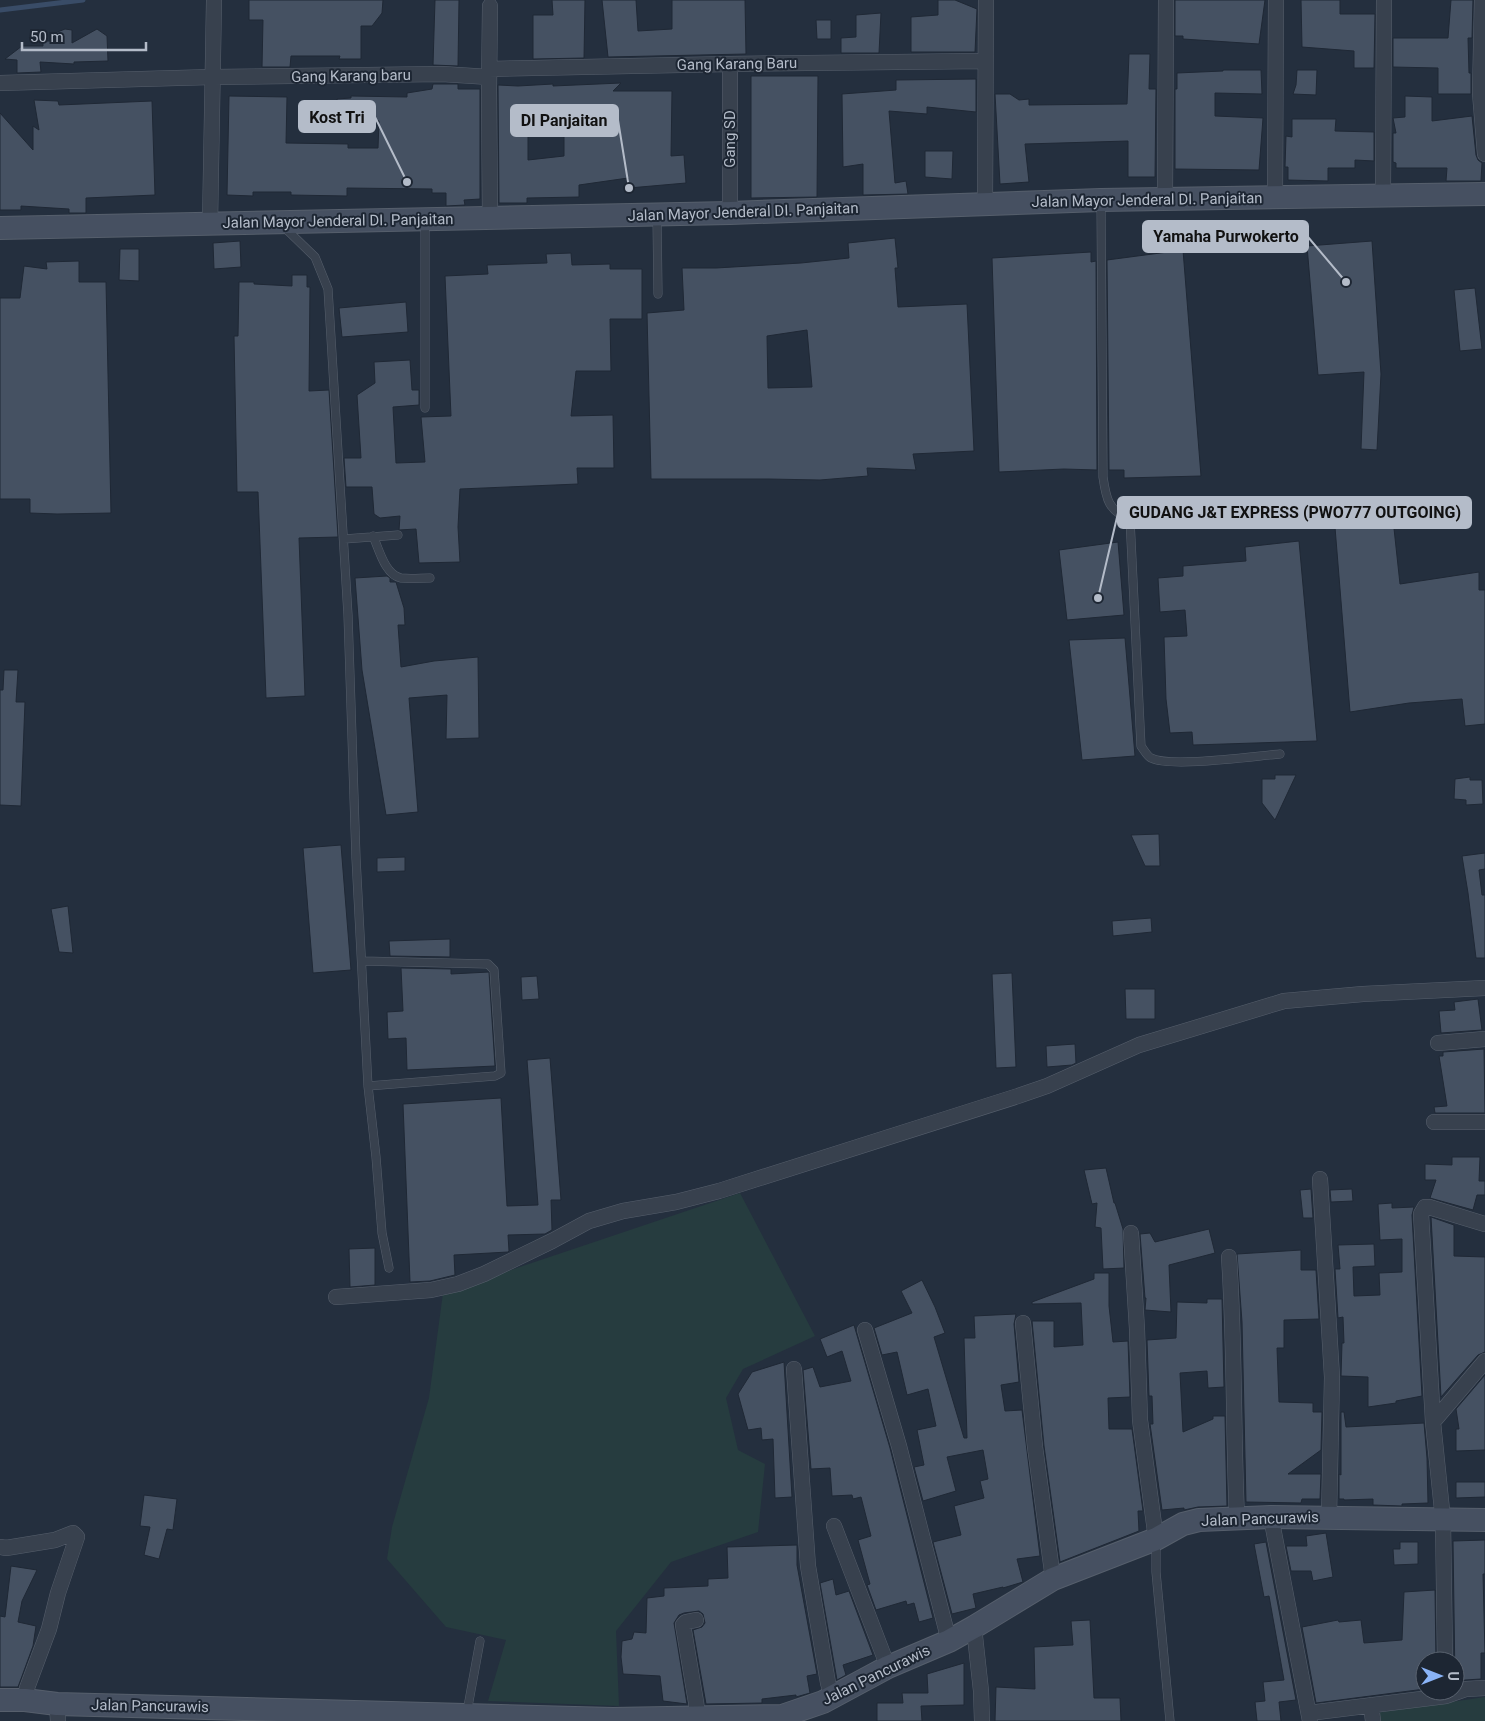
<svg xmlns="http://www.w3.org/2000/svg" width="1485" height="1721" viewBox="0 0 1485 1721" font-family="Roboto,sans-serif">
<rect width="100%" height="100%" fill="#242f3e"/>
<path fill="#263c3f" d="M740,1193l75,143 -72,33 -17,29 12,52 27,14 -7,68 -87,30 -55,69 3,75 -131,-5 18,-61 -60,-13 -59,-68 5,-32 37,-129 14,-105z
M1485,1697v24h-115l-1,-7z"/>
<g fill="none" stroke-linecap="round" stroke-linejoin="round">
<path stroke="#394c67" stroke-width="5" d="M0,10l83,-10"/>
</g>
<path fill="#455162" stroke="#1f2835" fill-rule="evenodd" d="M249,0h134l-1,13 -10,13h-11v33h-22l1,-3h-49l-1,11h-28l1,-47h-14z
M435,0h24l-1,66 -25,-1z
M552,0h33l-1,58 -51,1v-44h20z
M602,0h34l2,31 34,-2v-29h73l1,54 -138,3z
M938,0h17l22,9 -2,43h-64v-35l27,-2z
M1175,0h90l-6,44 -76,-5v-3h-8z
M1301,0h39v14h35l-1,54h-20v-17l-52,-4z
M1451,0h22l-1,38h-4l1,35h2v21h-33v-26l-45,-1v-29h55z
M881,13l-2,40h-38v-15l15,-1v-22z
M816,20h15v19h-14z
M65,29l7,1v13l25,-14 10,7 1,25 -34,1v2l-34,-2 1,10 -24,1v-13l-12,-1 17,-13h21v-5h11l1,-8z
M1129,54h21l-1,35h7l-1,88h-27v-36l-103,3 4,38 -29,2 -5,-90h15l9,6 10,-1v6l98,-1z
M1223,70h38l1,24 -47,-1v23l48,2 -4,52 -84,-1v-80h2v-16l46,-2z
M1297,70h20l-1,25 -23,-1 3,-9z
M751,76h67l-1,121 -66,1z
M976,79v33l-49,-5v7l-38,-3 6,72 11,-2 2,13 -45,1v-31l-20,3 -1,-73 54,-4v-10z
M621,83l-8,8h59l-1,65 13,-1 2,28 -57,5 -1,-10 -49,7v12l-52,1v5h-28l-1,-118 20,1 35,-2v2zM564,126v30l-36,4v-30z
M433,84h25v5h22v110l-16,1 1,5 -19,1v-13h-14v-4l-85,-1v8l-56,-1v-3h-38v4l-26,-1 2,-99 58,1 -1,46 62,1v4h30l1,-27 -31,-3 -9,4 -2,-23 14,-1v-2l56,1v-4l25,-4z
M1405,96l27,1v24l40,-5 4,39 2,5 4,3 -1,18h-35l1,-13h-51v-5l-3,-1v-29h3l-3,-15 12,-1z
M34,100l24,1 1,4 93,-4 3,94 -69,3v15h-17v-4l-48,-3v4h-21v-97l33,37v-24l6,4z
M1292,119h44l-1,12 39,1v29l-19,-1v8h-27v13l-40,-1v-13h-3l1,-31 6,1z
M925,151h28l-1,28 -27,-2z
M895,238l3,30h-3l3,39 69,-3 7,147 -61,3 3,16 -49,-2 1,8 -48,4 -51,-1h-118l-4,-166 37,-3 -2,-42h34l85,-5 48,-5 -1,-15zM807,330l5,57 -44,1 -1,-52z
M240,241l1,26 -27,2 -1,-26z
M1372,241l9,133 -4,76 -16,-1 3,-77 -46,3 -11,-129z
M120,249h19v32l-20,-1z
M1183,250l18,226 -77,2v-8h-15l-2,-210z
M1091,252v10l5,-1 1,209 -33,-1 -65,3 -7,-214z
M571,253l1,12 38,-1v5h32v50h-32l1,52h-35l-5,45 42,-1 1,53h-37l1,16 -118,5 -2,38 2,35 -41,1 -3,-34 -17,1 1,-14 -20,2 -6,-4 -2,-27h-26l-2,-29h17l-4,-63 18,-12 -1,-21 36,-2 2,30h7v15l-26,2 3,56 29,-1 -4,-45 30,-1 -6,-140 43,-2 -1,-9 60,-2 -1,-9z
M79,261v21h27l5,231 -54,1 -27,-1v-14h-30v-201h20l4,-32 23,3 -1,-7z
M292,275h15v12h3l-1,104 20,-1 9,147 -39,1 6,158 -39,2 -8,-206h-21l-3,-156h4l1,-54h15v2l38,2z
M1475,288l7,61 -22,2 -6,-61z
M406,302l2,30 -66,5 -3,-29z
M1392,510l8,74 79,-12v18h6v134l-20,2 -3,-27 -53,4 -59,9 -16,-197z
M1299,541l18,200 -124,4 -1,-13 -22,1 -4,-34 -2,-62 23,-1 -2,-26 -25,2 -2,-34 25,-2v-10l63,-5 -1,-14z
M1118,542l6,73 -57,5 -8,-70z
M387,576l3,2v4h6l8,26 1,17h-7l3,42 33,-6 44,-4 1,81 -33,1 1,-44 -38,3 9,114 -32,3 -24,-145 -7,-92z
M1125,638l10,118 -53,4 -13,-120z
M4,670h14l-2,32h9l-4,104 -21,-1v-115h3z
M1275,775h21l-21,45 -13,-17v-24h13z
M1470,777v3h12l1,24 -17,1v-5l-12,-1 1,-20z
M1159,834l1,32h-15l-14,-31z
M341,845l10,125 -38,3 -10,-125z
M1485,853v16l-6,1 3,25h3v63h-9l-8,-65 -6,-37z
M405,857v14l-28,1v-14z
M68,906l5,47 -14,-1 -8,-43z
M1151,918l1,14 -39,4 -1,-15z
M450,939v18l-60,-1 -1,-15z
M401,968l50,1v5l38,-2 6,94 -88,4 -1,-32 -18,1 -1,-27 16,-1z
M1012,973l4,94 -20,1 -4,-94z
M537,976l2,23 -17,1 -1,-23z
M1125,989h30v30h-29z
M1478,999l4,31 -41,3 -2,-22 16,-1 -1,-8z
M1075,1044l1,19 -4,2 -25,2 -1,-21z
M1484,1049l1,64h-50l-1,-6 13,-1 -8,-50h4v-4z
M550,1058l11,142h-10l1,30 -7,4 -37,1 1,16 -1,1 -54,3 1,20 -25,6 -20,1 -7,-178 98,-6 6,108 31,-1 -11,-145z
M1452,1157h28l-1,24h6v14h-8l-4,15 -43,-12 6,-18h-11v-16l27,1z
M1106,1168l8,35h1l8,26 1,39 -21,1 -2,-41 -6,-1 2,-24 -5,1 -8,-34z
M1311,1189l2,29h-10l-3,-28z
M1352,1189l1,12 -22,1 -1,-12z
M1392,1203v5l22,-1 -2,8 10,181 -26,5v2l-28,4v-30l-27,-1 1,-33h2l-1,-26 -5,1 -3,-49h5l-2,-24 36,-1 1,22 -22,1 1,29 26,-1 -1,-22 23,-1v-33l-22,1 -2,-36z
M1431,1217l23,8v31l31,1v95l-7,3 -37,42z
M1209,1229l6,24 -46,12 2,47 -26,-2 1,-12h-1l-5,-64 10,-1 5,9z
M375,1248v37l-25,2 -1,-38z
M1301,1250v20h15l3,49 -35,1v28h-7l2,54 34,1v9h9l-1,38 -33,24h33l-1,25h-18l-1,4 -55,-1 -4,-180 -5,-68z
M1094,1273h15v33l4,36 15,-1 2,56 -22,1 1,31h23l11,82h-5l1,20 -79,31 -16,-116 -12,-125h22v26l29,-2 -2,-42 -49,1v-2l62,-23z
M922,1280l13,27 10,26 -11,4 30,101h3l-3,-100h11l-1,-22 42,-2 -2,10 5,58 -18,3 4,26 17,-1 18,146 -23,3 6,23 -20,6v-1l-30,7 3,14 -24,6 -19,-72 28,-7 -7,-29 30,-8 -4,-17 8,-2 -5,-29 -36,7 9,34 -33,10 -9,-34 10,-2 -7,-35 19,-4 -8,-37 -21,6 -10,-43 -15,3 -8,-27 38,-15 -11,-22z
M1207,1299h15l2,88 -16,1 -1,-17 -27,2 3,59 30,-13v-3h12l2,90 -29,1 -14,3v-2l-22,2 -12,-86h3l-1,-28h-3l-2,-56 29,-2 1,-36 30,1z
M854,1325l36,123 43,170 -14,4 -5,-19 -7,2 -1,-4 -30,9 -9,-25 3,-1 -12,-44 13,-4 -10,-39 -8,2 -1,-4 -20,1 -2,-28 -19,1 -8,-99 10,-3 7,20 31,-6 -9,-30 -15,6 -7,-18z
M784,1362l8,135 -17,1 -2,-59 -11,1 -1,-12 -13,2 -10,-36 14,-22z
M1485,1375v75l-29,1v-22h3l-3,-20z
M1341,1412h3l2,15 78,-4 3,35 1,45 -26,1v2l-29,-1v-6l-29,1v-1h-5v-25l2,1z
M1456,1482h29v15l-29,1z
M144,1495l33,4 -4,31 -6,-1 -8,30 -15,-4 6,-28 -10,-1z
M1326,1533l7,44 -20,4 -2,-10h-20l-5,-25h21l-1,-10z
M1485,1540v34h-2l2,79h-4v26l-16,1 -10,3 -2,-142z
M1266,1542l30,158 -17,2 2,19h-24l-2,-19 10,-1 -2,-19 21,-2 -15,-84 -5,1 -10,-53z
M1400,1542h18v22l-24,1 -1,-16h7z
M797,1545v20l20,109 -10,2 3,17 -14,4v-2l-34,4v4l-56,1 -13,-74 9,-3 3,-4 -2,-9 -4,-3 -15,2 -5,2 -5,8 13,81 -24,-3 -3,-25 -37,-2 -2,-17 1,-16 10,-2 2,-7 12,1 1,-35 17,-2v-8l44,-2v-7l20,-1 -1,-31z
M11,1566l26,4 -15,31 -4,21 18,4 -3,20 -15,41h-18v-71l5,1z
M833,1579l3,16 13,-4 24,64 -30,10 3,10 -9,5 -17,-97z
M1435,1590l1,71h-11v28l-109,14 -14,-76 36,-7 1,2 22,-2 3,23 38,-3 2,-48z
M1090,1620l4,78h26l1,23h-126l1,-34 39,2 -1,-42 39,-2 -2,-24z
M964,1663v42l-43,1 1,15h-45v-18h26l-1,-10h26l-1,-19z"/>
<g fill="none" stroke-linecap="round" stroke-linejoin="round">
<defs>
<path id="lane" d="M1101,202l2,275c3,21 5,34 27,42l113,-3
M657,217l1,77
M425,221v187
M284,227l31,30 13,32 20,326 8,243 12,228 8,71 6,76 7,35
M1130,519l11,227c3,4 6,10 10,12 20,10 103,-2 129,-4
M373,536c6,13 12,39 28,42 9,1 20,0 29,0
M344,539l54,-4
M362,961l126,3 6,6 7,103 -6,3 -127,10
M1156,1541v31l14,149
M467,1712l13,-71"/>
<path id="street" d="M1482,0l-2,93 5,61
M490,6l-1,83 1,129
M730,64v149
M489,69l241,-5 255,-3
M0,83l212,-6 230,-3 47,3
M1383,195l1,-195
M1275,197l1,-197
M1165,199l1,-199
M985,204l1,-204
M210,224l4,-223
M1438,1043l47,-4
M1434,1122h51
M1320,1179l12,198 -3,140
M1131,1233l6,96 3,91 16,119
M1229,1257c6,87 4,174 8,261
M336,1297l95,-7 27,-6 26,-10 68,-33 37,-20 34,-10 53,-9 43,-11 299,-95 29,-10 92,-41 145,-44 79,-7 122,-6
M1023,1323l12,124 18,132
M865,1330l34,116 50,195
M794,1369l14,197 20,117 4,13
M1433,1422l52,-61
M1271,1517l39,204
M834,1526l54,141
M0,1547l6,1 49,-8 18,-7 4,4 -19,56 -9,36 -22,59 -2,12
M696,1620l-10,2 -3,3 13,77 2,16
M974,1627l7,64 1,30
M1445,1661l-2,-141 -10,-98 -12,-208 4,-7h4l56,17
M57,1704l1,17
M1371,1705l2,16
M1309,1713l137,-17 20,-7 19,-1"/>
<path id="secondary" d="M0,228l730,-15 371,-13 384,-6
M0,1700h25l32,4 556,15 169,-3 41,-14 65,-35 61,-26 25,-14 79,-48 103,-40 27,-15 16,-4 72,-3 214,3"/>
</defs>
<use href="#lane" stroke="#565f6c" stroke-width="9"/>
<use href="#street" stroke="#565f6c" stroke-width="16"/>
<use href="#secondary" stroke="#565f6c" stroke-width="24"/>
<use href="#lane" stroke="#38414e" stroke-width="8"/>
<use href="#street" stroke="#38414e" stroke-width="15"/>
<use href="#secondary" stroke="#465061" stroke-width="22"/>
</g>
<g text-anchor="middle" stroke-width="4" stroke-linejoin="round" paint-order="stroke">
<g font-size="15" fill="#b4bcc9" stroke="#1d2633">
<text transform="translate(737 64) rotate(-1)" y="5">Gang Karang Baru</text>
<text transform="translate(351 76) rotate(-1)" y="5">Gang Karang baru</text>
<text transform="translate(730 139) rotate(-90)" y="5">Gang SD</text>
<text transform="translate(1147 200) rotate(-1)" y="5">Jalan Mayor Jenderal DI. Panjaitan</text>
<text transform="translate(743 212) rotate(-2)" y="5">Jalan Mayor Jenderal DI. Panjaitan</text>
<text transform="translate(338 221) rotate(-1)" y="5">Jalan Mayor Jenderal DI. Panjaitan</text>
<text transform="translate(1260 1519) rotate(-2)" y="5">Jalan Pancurawis</text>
<text transform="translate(876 1675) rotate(-26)" y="5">Jalan Pancurawis</text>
<text transform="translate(150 1706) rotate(1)" y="5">Jalan Pancurawis</text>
</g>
</g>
<path fill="none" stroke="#b4bcc9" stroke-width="2" d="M407 182L375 117M629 188L618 120M1346 282L1308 237M1098 598L1118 513"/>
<g fill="#b4bcc9" stroke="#1d2633" stroke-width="2">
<circle cx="407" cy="182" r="5"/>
<circle cx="629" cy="188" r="5"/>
<circle cx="1346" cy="282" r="5"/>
<circle cx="1098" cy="598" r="5"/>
</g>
<g fill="#b4bcc9" stroke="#b4bcc9" stroke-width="2">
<rect x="299" y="101" width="76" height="31" rx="5"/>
<rect x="511" y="105" width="107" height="31" rx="5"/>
<rect x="1143" y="221" width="165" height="31" rx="5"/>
<rect x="1118" y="497" width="353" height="31" rx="5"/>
</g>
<g font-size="16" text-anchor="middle" font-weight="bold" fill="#111">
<text x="337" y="123">Kost Tri</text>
<text x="564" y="126">DI Panjaitan</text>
<text x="1226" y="242">Yamaha Purwokerto</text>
<text x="1295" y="518">GUDANG J&amp;T EXPRESS (PWO777 OUTGOING)</text>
</g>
<g transform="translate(1440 1676) rotate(90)"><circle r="24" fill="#1d2633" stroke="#59626f"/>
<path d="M0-4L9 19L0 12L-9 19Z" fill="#8ab4f8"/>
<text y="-8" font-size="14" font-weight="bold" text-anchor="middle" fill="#b4bcc9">U</text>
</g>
<path d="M22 42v8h124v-8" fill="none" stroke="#b4bcc9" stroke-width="2.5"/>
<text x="30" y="42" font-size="15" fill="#b4bcc9" stroke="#1d2633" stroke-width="4" paint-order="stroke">50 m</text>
</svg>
